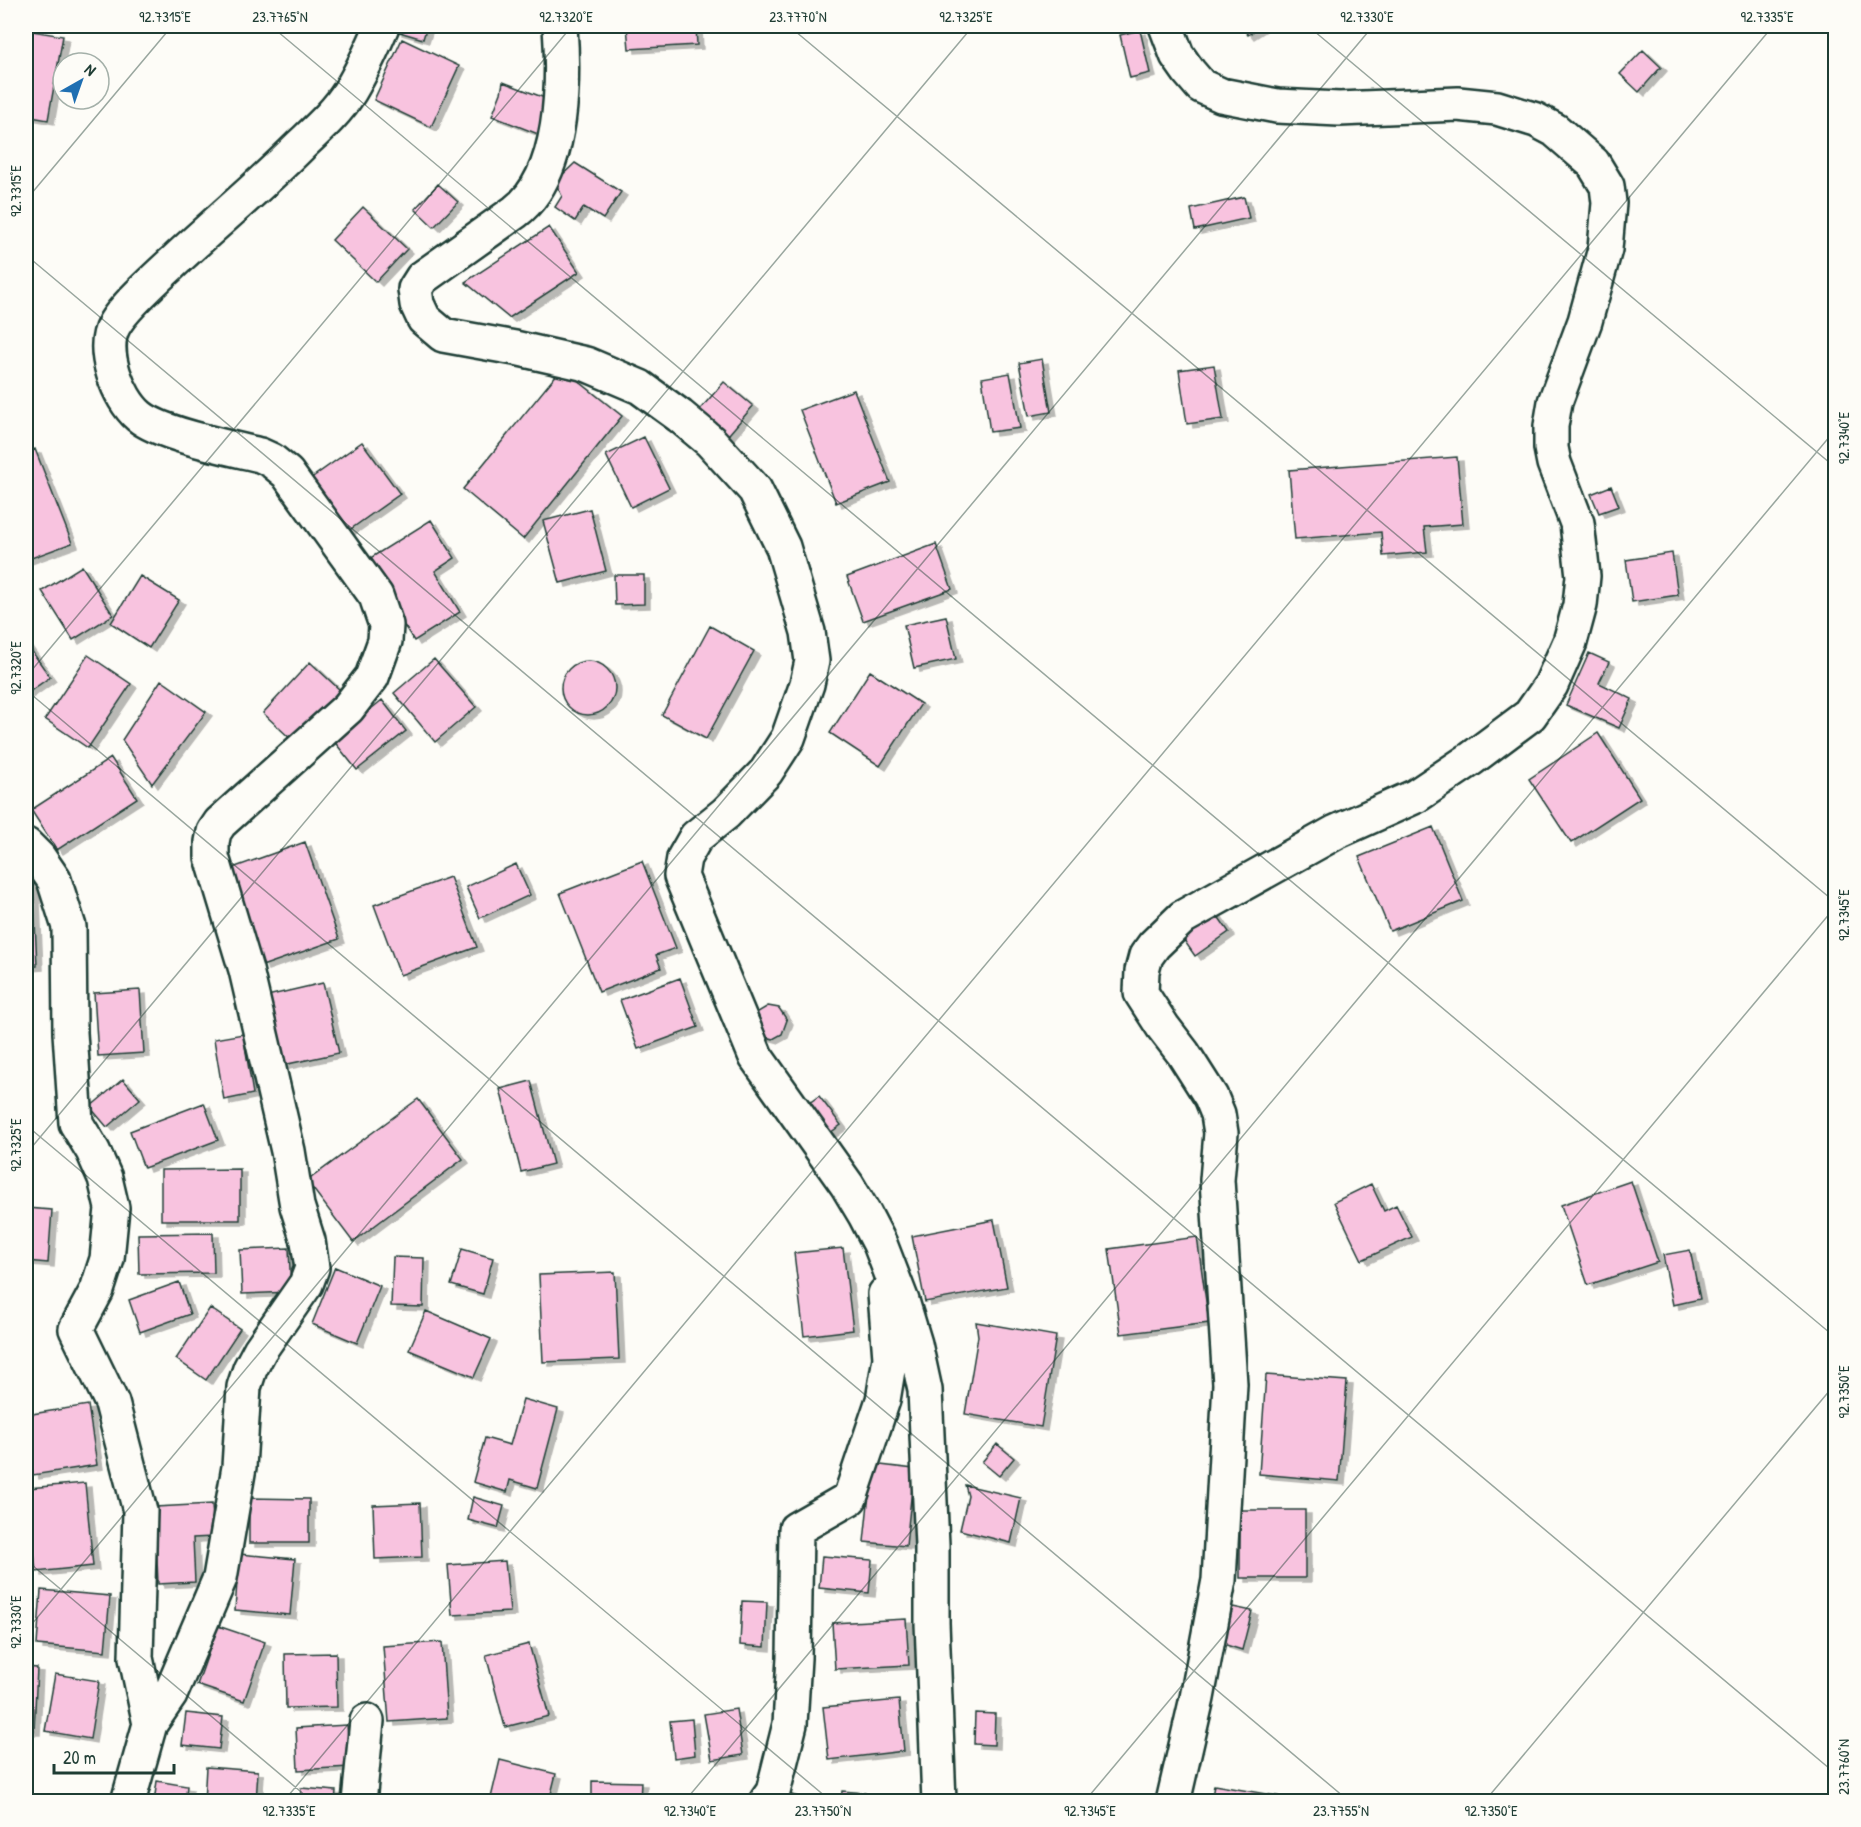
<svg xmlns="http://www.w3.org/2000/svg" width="1861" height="1827" viewBox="0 0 1861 1827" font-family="'Patrick Hand',sans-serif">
<defs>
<filter id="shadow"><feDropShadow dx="6" dy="4" stdDeviation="0" flood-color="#0004"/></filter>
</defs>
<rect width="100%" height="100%" fill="#fdfcf7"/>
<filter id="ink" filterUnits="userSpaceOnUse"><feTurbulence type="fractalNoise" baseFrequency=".0167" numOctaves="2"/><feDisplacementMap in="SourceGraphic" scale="12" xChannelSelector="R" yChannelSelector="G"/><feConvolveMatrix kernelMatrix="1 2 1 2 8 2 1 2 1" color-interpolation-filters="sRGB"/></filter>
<g filter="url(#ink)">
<path fill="#f8c3df" stroke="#1f3d34" stroke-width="1.5" filter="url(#shadow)" d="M398,26h29l-4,13 -27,-8z
M627,26h69l1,19 -68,4z
M1241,26h21l-14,9z
M26,30l37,6 -15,84 -22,-4z
M1140,30l10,43 -20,5 -10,-43z
M402,39l57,27 -28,61 -57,-27z
M1643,50l18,17 -22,25 -19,-18z
M503,82l47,18 -12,34 -46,-18 9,-23z
M575,163l46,29 -18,27 -19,-12 -9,14 -20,-14 7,-11 -7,-14z
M438,184l20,18 -24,25 -19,-18z
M1244,197l5,21 -54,12 -4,-21z
M363,207l44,42 -31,33 -44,-42z
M549,227l30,45 -70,46 -44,-36z
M1042,359l9,53 -22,4 -10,-53z
M1214,365l9,54 -36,5 -8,-54z
M562,368l60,48 -99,123 -60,-50z
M1010,373l10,55 -30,4 -8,-54z
M724,382l29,24 -29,34 -29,-25z
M854,390l36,92 -54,21 -36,-93z
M644,437l25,51 -38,19 -25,-52z
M362,442l38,52 -52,37 -38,-52z
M35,449l37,94 -46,17v-107z
M1457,457l6,67 -39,3 3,25 -44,4 -2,-24 -86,7 -6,-69z
M1611,486l8,20 -20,7 -8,-19z
M590,509l16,62 -46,12 -17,-62z
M431,520l24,38 -20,13 25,41 -46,29 -50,-79z
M936,544l16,45 -89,32 -16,-44z
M1672,553l6,42 -46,7 -6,-42z
M82,566l31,49 -40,25 -31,-49z
M614,575h30v29l-29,1z
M140,576l39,24 -30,48 -38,-25z
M946,616l10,43 -42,9 -10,-43z
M710,626l44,25 -48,88 -44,-24z
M26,643l24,34 -24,17z
M1589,653l20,9 -10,21 33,16 -13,29 -53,-23z
M88,655l43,29 -43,64 -43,-29z
M434,659l42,48 -41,35 -41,-49z
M561 688a27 27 0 1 1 54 0a27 27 0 1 1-54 0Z
M310,662l32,30 -48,50 -31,-29z
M870,671l51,33 -41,62 -50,-33z
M161,680l45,32 -54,72 -30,-44z
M382,700l24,31 -49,39 -24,-30z
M1598,733l42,65 -69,45 -42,-64z
M111,758l26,40 -80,52 -26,-40z
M1433,827l30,74 -73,30 -31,-74z
M305,842l34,97 -77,27 -35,-96z
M642,861l34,87 -20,7 5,13 -62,24 -39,-99z
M516,864l14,31 -50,23 -14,-31z
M450,877l27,70 -77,28 -26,-70z
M26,878h7l4,88 -11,1z
M1215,912l14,20 -34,24 -14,-20z
M680,978l18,49 -60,22 -18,-49z
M323,983l16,70 -56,12 -16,-69z
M140,990l4,63 -46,3 -4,-63z
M768,1006l11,2 8,12 -5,14 -9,5 -11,-3 -6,-20 2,-4z
M243,1034l10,60 -29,6 -10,-61z
M123,1079l17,20 -33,28 -17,-20z
M531,1081l22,83 -32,8 -21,-83z
M819,1096l22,29 -14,10 -22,-29z
M418,1099l45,60 -110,83 -46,-61z
M204,1103l14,37 -74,28 -14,-37z
M240,1169v51h-79v-50z
M1631,1181l27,81 -70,23 -27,-80z
M1371,1184l13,27 12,-6 16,32 -50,23 -28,-58z
M26,1208l26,2 -4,53 -22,-2z
M994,1220l13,67 -82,15 -13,-66z
M213,1233l1,40 -75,1 -1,-40z
M1197,1237l12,86 -88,11 -12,-85z
M289,1248l2,44 -49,2 -2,-44z
M843,1248l10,82 -49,6 -10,-83z
M462,1249l31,9 -10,36 -32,-9z
M1690,1250l10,49 -27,6 -10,-50z
M393,1257l31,1 -1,49 -32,-1z
M335,1267l45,19 -23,57 -45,-19z
M615,1272l4,87 -76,3 -4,-87z
M179,1282l11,32 -50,18 -11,-32z
M210,1308l30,21 -34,51 -30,-21z
M426,1311l65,28 -17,38 -65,-27z
M976,1322l80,14 -15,91 -76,-13 13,-78z
M1266,1375l81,6 -8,100 -80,-7z
M523,1399l35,10 -21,79 -27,-8 -3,12 -34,-10 12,-44 25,7z
M88,1405l9,60 -64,10 -7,-46v-14z
M997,1444l17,14 -15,18 -17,-14z
M872,1464l42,5 -8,77 -42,-4z
M85,1483l8,83 -57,6 -8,-84z
M965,1485l56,13 -10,45 -51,-13 8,-34z
M473,1497l31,9 -6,22 -30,-8z
M249,1498l60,1v44h-60z
M420,1503l2,54 -47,2 -2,-54z
M212,1504l2,33 -21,1 2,44 -37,2 -3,-77z
M1240,1510h65v68h-65z
M239,1554l56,5 -5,56 -55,-5z
M822,1556l50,4 -3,33 -50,-5z
M505,1561l5,51 -58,3 -4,-50z
M41,1590l69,6 -5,55 -68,-6z
M742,1601l25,1 -2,45 -25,-2z
M1233,1607l19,4 -10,39 -19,-6z
M906,1619l3,46 -74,4 -3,-46z
M218,1626l47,16 -21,59 -47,-16z
M442,1642l5,76 -58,4 -6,-76z
M529,1644l20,72 -44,11 -19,-72z
M336,1653l1,54 -51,1 -1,-54z
M26,1667l11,1 -3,63h-8z
M55,1674l44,7 -9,58 -45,-8z
M899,1700l5,51 -75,9 -6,-53z
M736,1709l7,46 -31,5 -8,-46z
M186,1713l37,4 -4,32 -37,-4z
M975,1713l20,1 -1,31 -20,-1z
M692,1719l3,36 -21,3 -4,-37z
M347,1725l3,42 -52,3 -2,-42z
M500,1760l56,14 -7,28h-59z
M206,1767l52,4 -2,31h-52z
M157,1781l30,5 -2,16h-31z
M592,1781l49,1 -1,20h-48z
M1214,1785l64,11 -1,6h-66z
M301,1788l35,3 -1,11h-35z
M842,1791l23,2v9h-24z
M785,1793l24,7v2h-26z"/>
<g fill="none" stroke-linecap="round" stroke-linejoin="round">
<defs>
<path id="street" d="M560,26c4,56 4,149 -45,186l-93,66 -7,11 2,15 7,15 19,16 72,13 71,16 54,23 40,29 30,25 45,49 28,57 25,85 4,29 -5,23 -19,54 -22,34 -40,41 -30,24 -12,21 -3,18 75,181 91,128 18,30 15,29 22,57 13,43 10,46 7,156v77l7,179
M1166,26l11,29 12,17 12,14 20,9 56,11 62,3 119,-5 39,4 39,12 19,10 38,33 14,23 2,17 -4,46 -20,72 -30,81 -4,24v22l3,15 23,60 6,53 -3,29 -10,37 -19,43 -21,30 -59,44 -55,37 -80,36 -153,85 -29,28 -8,11 -4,15 -1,22 22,34 20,26 28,44 7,17 3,19 -4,47 13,204 -11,196 -22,118 -24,104
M26,845l13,13 15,22 15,47 1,106 6,90 17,28 12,27 7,30 -5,51 -10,31 -21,39 36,74 28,108 -4,147 14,66
M128,1802l22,-78 20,-29 50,-117 19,-111 5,-80 6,-18 10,-19 46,-66 6,-16 -4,-27 -11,-35 -9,-55 -42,-181 -34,-113v-15l2,-10 6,-9 128,-115 24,-31 13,-36 1,-16 -10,-29 -89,-123 -16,-13 -11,-5c-29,-7 -100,-21 -121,-39 -21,-18 -39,-66 -25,-91 10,-19 49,-53 66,-69 40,-37 82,-72 121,-111 18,-17 36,-33 49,-54 12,-20 23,-44 32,-65
M359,1802l8,-81
M766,1802l7,-10 17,-68 4,-66 2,-129 54,-31 33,-98 7,-42 -5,-64"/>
</defs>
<use href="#street" stroke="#1f3d34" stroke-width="38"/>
<use href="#street" stroke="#fdfcf7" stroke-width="33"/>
</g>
</g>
<path fill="none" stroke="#1f3d34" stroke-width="1.5" stroke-opacity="0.45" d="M271,26l1565,1312M789,26l1047,877M1308,26l528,442M1826,26l10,7M26,200l146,-174M26,255l1810,1519M26,677l546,-651M26,690l1324,1112M26,1125l806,677M26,1154l947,-1128M26,1560l287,242M26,1631l1347,-1605M283,1802l1490,-1776M684,1802l1152,-1373M1084,1802l752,-896M1484,1802l352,-419"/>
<rect width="1861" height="1827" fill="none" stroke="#fdfcf7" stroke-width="66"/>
<g transform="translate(81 81) rotate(40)"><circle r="28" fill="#fdfcf7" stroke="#a4b0a9" stroke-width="1.5"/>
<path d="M0-4.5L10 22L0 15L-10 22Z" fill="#1f6fb2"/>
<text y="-9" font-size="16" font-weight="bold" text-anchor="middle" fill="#1f3d34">N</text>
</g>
<path d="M54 1764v9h120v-9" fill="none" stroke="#1f3d34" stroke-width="3"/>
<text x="63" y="1764" font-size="18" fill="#1f3d34" stroke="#fdfcf7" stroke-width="4.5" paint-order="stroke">20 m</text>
<rect x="33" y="33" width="1795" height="1761" fill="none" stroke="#1f3d34" stroke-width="2"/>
<g font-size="15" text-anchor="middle" fill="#1f3d34">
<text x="165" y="22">92.7315°E</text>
<text x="280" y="22">23.7765°N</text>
<text x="566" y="22">92.7320°E</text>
<text x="798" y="22">23.7770°N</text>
<text x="966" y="22">92.7325°E</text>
<text x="1367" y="22">92.7330°E</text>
<text x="1767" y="22">92.7335°E</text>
<text transform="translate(16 191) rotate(-90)" y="5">92.7315°E</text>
<text transform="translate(1844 438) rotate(-90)" y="5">92.7340°E</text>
<text transform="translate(16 668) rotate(-90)" y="5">92.7320°E</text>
<text transform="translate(1844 915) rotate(-90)" y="5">92.7345°E</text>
<text transform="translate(16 1145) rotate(-90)" y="5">92.7325°E</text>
<text transform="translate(1844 1392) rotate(-90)" y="5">92.7350°E</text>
<text transform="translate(16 1622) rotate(-90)" y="5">92.7330°E</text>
<text transform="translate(1844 1767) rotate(-90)" y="5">23.7760°N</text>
<text x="289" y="1816">92.7335°E</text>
<text x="690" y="1816">92.7340°E</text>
<text x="823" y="1816">23.7750°N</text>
<text x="1090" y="1816">92.7345°E</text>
<text x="1341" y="1816">23.7755°N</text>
<text x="1491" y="1816">92.7350°E</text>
</g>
</svg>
